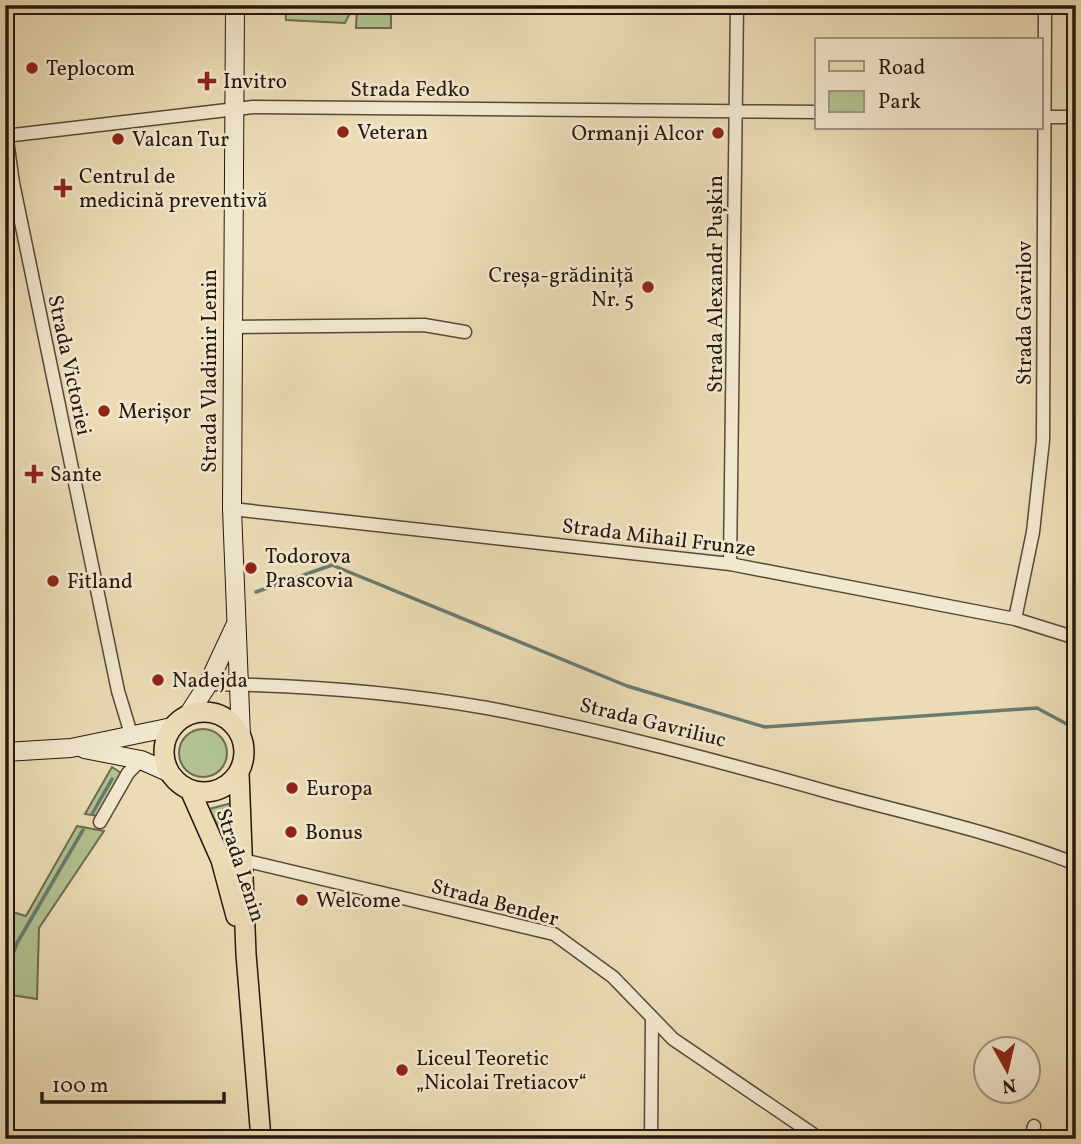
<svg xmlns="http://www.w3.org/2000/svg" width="1081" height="1144" viewBox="0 0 1081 1144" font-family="Vollkorn,serif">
<rect width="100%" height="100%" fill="#ebdcb5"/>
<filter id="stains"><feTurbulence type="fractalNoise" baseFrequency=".00286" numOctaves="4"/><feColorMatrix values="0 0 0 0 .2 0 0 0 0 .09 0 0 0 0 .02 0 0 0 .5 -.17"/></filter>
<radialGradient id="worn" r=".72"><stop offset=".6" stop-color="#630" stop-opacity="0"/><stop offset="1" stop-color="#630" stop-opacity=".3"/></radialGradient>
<path fill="#b2c291" stroke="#6c6d50" stroke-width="2" d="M340,5h14l-9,18 -59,-3 -1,-13z
M357,5h34v23h-35z
M179 753a24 24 0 1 1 48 0a24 24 0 1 1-48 0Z
M112,767l9,6 -23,43 -13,-2z
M232,803l3,44 -6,1 -20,-39z
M77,826l27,5 -65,97 -2,71 -26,-4 -6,28v-94l4,-18 17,5z"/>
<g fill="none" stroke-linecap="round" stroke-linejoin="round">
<path stroke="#6a7a6f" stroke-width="3.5" d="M256,592l76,-27 295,121 138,41 272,-19 39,21
M92,814l20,-35
M5,976l12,-33 66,-113"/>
<defs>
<path id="street" d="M1041,117h35
M5,126l8,57 105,508 13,43
M5,136l248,-29 564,5
M231,327l193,-2 41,7
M232,509l498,55 285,55 61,19
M730,564l7,-559
M1015,619l18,-87 10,-92 2,-435
M208,684c93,1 187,8 279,24 117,22 231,53 345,85 81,22 165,40 244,71
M100,822l28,-49 13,-13
M221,860h22l311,74 59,43 60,62 147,100
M189,1139l72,-3
M651,1139l1,-121
M1031,1139l3,-13"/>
<path id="secondary" d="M235,5l-3,504 9,228
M188,715l20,-31 27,-58
M84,749l57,11 27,12
M5,752l66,-4 101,-21"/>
<path id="primary" d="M164 752a40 40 0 1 1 80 0a40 40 0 1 1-80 0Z
M239,773l7,181 15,185
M190,790l31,70 15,56"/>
</defs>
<use href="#street" stroke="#564938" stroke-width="15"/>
<use href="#secondary" stroke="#25180e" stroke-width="20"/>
<use href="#primary" stroke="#25180e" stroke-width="22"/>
<use href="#street" stroke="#f2e8cf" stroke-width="12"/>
<use href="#secondary" stroke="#f2e8cf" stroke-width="18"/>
<use href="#primary" stroke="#ebdcb5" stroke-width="19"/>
</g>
<g fill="#8f2418" stroke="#f2e8cf" stroke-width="2.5">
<circle cx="32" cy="68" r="7"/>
<path d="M203.5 70.5h7v7h7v7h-7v7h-7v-7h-7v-7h7z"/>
<circle cx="343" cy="132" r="7"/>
<circle cx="718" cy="133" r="7"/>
<circle cx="118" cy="139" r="7"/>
<path d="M59.5 177.5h7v7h7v7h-7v7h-7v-7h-7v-7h7z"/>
<circle cx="648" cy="287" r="7"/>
<circle cx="104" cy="411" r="7"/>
<path d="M30.5 463.5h7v7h7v7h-7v7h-7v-7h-7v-7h7z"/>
<circle cx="251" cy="568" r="7"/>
<circle cx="53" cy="581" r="7"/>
<circle cx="158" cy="680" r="7"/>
<circle cx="292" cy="788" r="7"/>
<circle cx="291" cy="832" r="7"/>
<circle cx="302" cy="900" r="7"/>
<circle cx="402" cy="1070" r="7"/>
</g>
<g text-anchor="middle" stroke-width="5" stroke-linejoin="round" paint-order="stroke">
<g font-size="21" fill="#25180e" stroke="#f2e8cf" text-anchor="start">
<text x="46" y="75">Teplocom</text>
<text x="223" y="88">Invitro</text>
<text x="357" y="139">Veteran</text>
<text x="704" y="140" text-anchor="end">Ormanji Alcor</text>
<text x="132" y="146">Valcan Tur</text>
<text x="79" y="183">Centrul de<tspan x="79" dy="24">medicină preventivă</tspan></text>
<text x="634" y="282" text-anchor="end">Creșa-grădiniță<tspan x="634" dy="24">Nr. 5</tspan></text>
<text x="118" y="418">Merișor</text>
<text x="50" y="481">Sante</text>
<text x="265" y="563">Todorova<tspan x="265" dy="24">Prascovia</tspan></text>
<text x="67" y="588">Fitland</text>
<text x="172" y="687">Nadejda</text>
<text x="306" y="795">Europa</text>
<text x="305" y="839">Bonus</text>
<text x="316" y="907">Welcome</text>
<text x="416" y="1065">Liceul Teoretic<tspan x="416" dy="24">„Nicolai Tretiacov“</tspan></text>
</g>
<g font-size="21" fill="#25180e" stroke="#f2e8cf">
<text x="410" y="96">Strada Fedko</text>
<text transform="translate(715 284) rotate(-90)" y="7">Strada Alexandr Pușkin</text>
<text transform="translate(1024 313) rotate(-90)" y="7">Strada Gavrilov</text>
<text transform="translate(70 365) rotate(78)" y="7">Strada Victoriei</text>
<text transform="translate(209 371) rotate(-90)" y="7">Strada Vladimir Lenin</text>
<text transform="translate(659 537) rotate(7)" y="7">Strada Mihail Frunze</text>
<text transform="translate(653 722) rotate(14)" y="7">Strada Gavriliuc</text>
<text transform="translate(241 865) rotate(72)" y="7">Strada Lenin</text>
<text transform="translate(495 902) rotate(15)" y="7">Strada Bender</text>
</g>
</g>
<rect width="1081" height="1144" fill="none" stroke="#ebdcb5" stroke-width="28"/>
<rect x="7" y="7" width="1067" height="1130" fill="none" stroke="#25180e" stroke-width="3.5"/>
<rect x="14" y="14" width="1053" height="1116" fill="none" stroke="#25180e" stroke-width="2"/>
<rect x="815" y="38" width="228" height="91" fill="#f2e8cf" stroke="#a09582" stroke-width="2"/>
<rect x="829" y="61" width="35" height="10" fill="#ebdcb5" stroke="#a09582" stroke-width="2"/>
<text x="878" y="74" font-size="21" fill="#25180e">Road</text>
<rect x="829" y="91" width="35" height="21" fill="#b2c291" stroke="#a09582" stroke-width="2"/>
<text x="878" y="108" font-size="21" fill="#25180e">Park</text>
<g transform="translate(1007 1070) rotate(172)"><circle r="33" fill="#f2e8cf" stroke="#a09582" stroke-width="2"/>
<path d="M0-5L12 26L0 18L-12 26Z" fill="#8f2418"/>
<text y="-10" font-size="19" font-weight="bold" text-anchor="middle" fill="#25180e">N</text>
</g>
<path d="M42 1092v10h182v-10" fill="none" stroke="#25180e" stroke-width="3.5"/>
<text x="52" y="1092" font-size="21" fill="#25180e" stroke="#f2e8cf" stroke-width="5" paint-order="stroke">100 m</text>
<rect width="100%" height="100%" filter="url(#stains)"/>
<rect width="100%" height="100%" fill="url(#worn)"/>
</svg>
